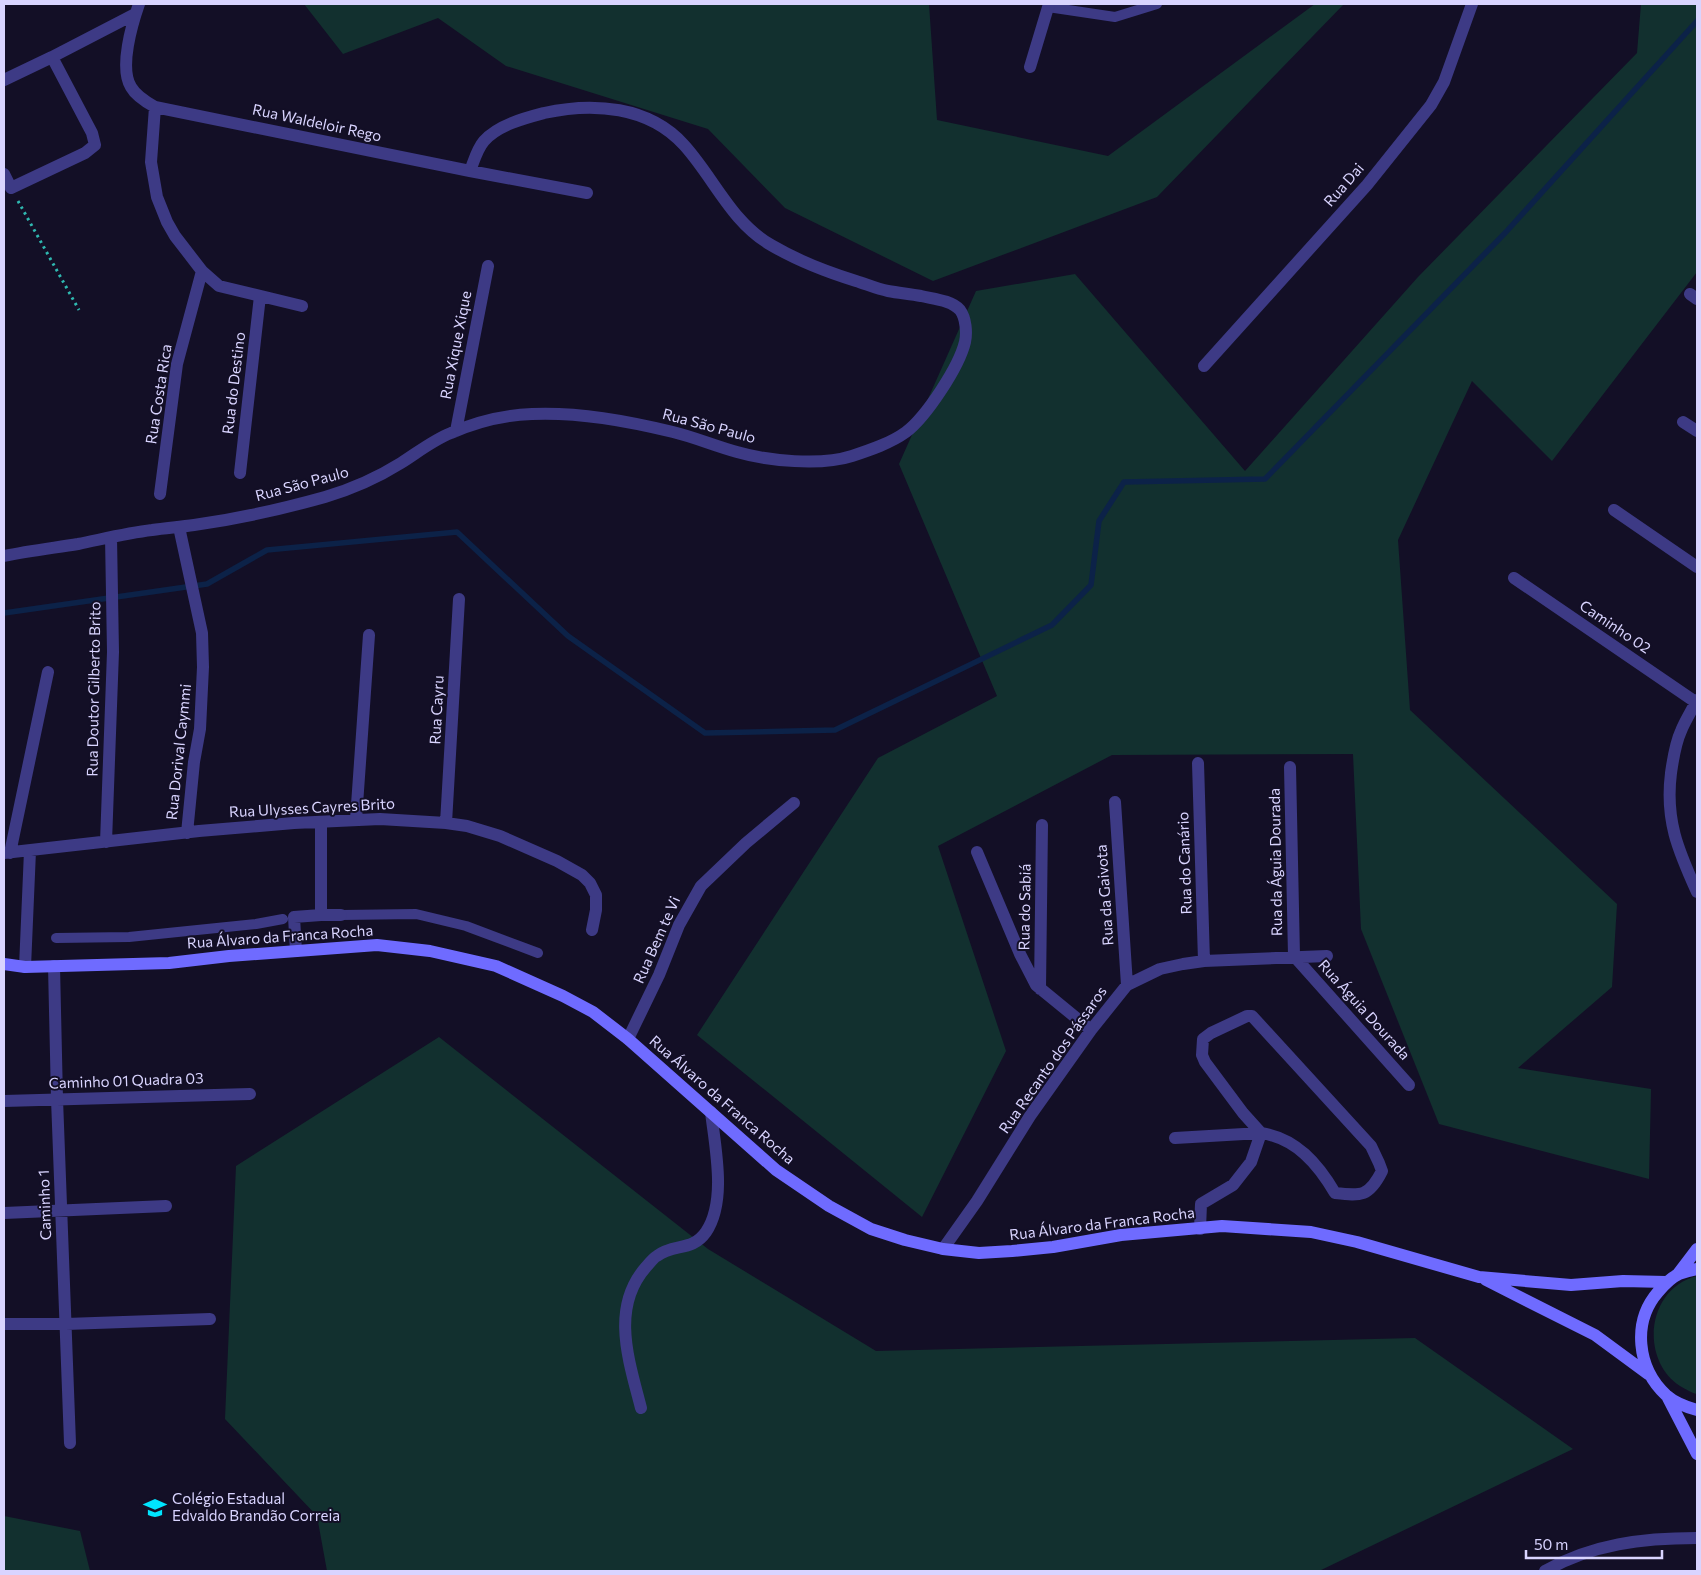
<svg xmlns="http://www.w3.org/2000/svg" width="1701" height="1575" viewBox="0 0 1701 1575" font-family="Commissioner,sans-serif">
<rect width="100%" height="100%" fill="#130f26"/>
<path fill="#12302f" d="M304,4h625l8,116 171,36 207,-152h29l-187,193 -224,84 -148,-73 -77,-79 -202,-63 -68,-48 -95,36z
M1641,4h56v268l-145,189 -80,-80 -74,159 12,170 207,194 -5,83 -94,81 133,21 -2,90 -210,-55 -78,-195 -8,-175 -241,1 -174,91 68,205 -84,166 -225,-182 181,-277 119,-62 -98,-232 77,-173 99,-17 170,197 173,-194 219,-224z
M439,1037l269,212 168,102 539,-13 158,111 -254,122h-992l-10,-55 -92,-97 11,-253z
M1697,1276v118c-6,-1 -11,-5 -17,-8 -41,-27 -33,-98 17,-110z
M4,1516l76,15 10,40h-86z"/>
<g fill="none" stroke-linecap="round" stroke-linejoin="round">
<path stroke="#0c2248" stroke-width="5.5" d="M4,613l203,-29 60,-34 190,-18 111,104 137,97 130,-3 217,-105 39,-40 8,-64 25,-39 141,-3 241,-247 191,-211"/>
<path stroke="#2fb8b0" stroke-width="3" stroke-dasharray="2.5 4" stroke-linecap="butt" d="M18,201l61,109"/>
<path stroke="#3d3a85" stroke-width="10" d="M1048,7l67,10 42,-13
M341,915l75,-1 50,12 72,27
M56,938l73,-1 127,-13 27,-5"/>
<path stroke="#3d3a85" stroke-width="12" d="M139,4c-7,20 -20,64 -8,83 5,9 15,15 24,20l315,64 117,22
M1030,67l19,-63
M4,80l48,-23 83,-43
M155,107l-4,55 6,35 10,25 8,14 27,35 17,15 83,20
M4,174l7,14 74,-35 10,-8 -3,-12 -40,-76
M1690,294l7,5
M1204,366l163,-181 64,-80 13,-23 28,-78
M1683,422l14,9
M456,431l32,-165
M240,473l20,-177
M160,494l17,-130 25,-93
M1614,510l83,57
M179,527l23,106 1,34 -3,62 -6,33 -7,71
M4,556c24,-5 49,-8 74,-12 25,-5 49,-11 74,-14 14,-2 28,-3 42,-5 43,-6 88,-16 131,-28 27,-8 52,-19 76,-34 16,-10 32,-23 50,-30 25,-11 54,-18 81,-19 47,-2 95,7 141,18 21,5 42,14 64,20 31,9 84,14 115,4 18,-6 39,-13 54,-24 20,-15 53,-65 59,-90 2,-9 1,-24 -5,-32 -9,-10 -27,-11 -39,-14 -11,-2 -22,-3 -33,-5 -11,-2 -22,-7 -32,-10 -29,-9 -58,-20 -85,-36 -40,-23 -57,-67 -87,-100 -35,-39 -91,-43 -140,-32 -19,5 -46,12 -60,28 -7,8 -10,20 -14,30
M1514,578l183,125
M1697,700c-5,10 -12,21 -16,31 -6,13 -8,28 -10,42 -6,47 7,77 26,119
M1198,763l6,198
M1290,767l4,189 115,129
M1115,802l12,183
M356,819l13,-184
M446,823l13,-224
M106,842l7,-190 -2,-115
M977,852l43,102 16,31 55,45
M4,853l195,-22 95,-8 86,-4 66,4 21,3 33,10 57,25 25,14 8,8 6,12v15l-4,20
M10,853l38,-181
M321,915h20
M296,951l-2,-34 27,-2v-93
M54,966l3,133 13,344
M25,967l5,-116
M1040,989l2,-164
M628,1039l31,-64 20,-50 22,-39 45,-43 48,-40
M4,1101l246,-7
M1175,1138l86,-5c35,5 57,31 74,60 26,3 34,4 47,-22l-3,-8 -8,-17 -119,-130h-5l-36,17 -8,6 -1,16 3,7 38,51 18,20 -10,29 -18,23 -32,19 -1,25
M4,1213l162,-7
M943,1249l34,-48 53,-85 61,-86 36,-45 33,-16 23,-5 21,-3 123,-5
M4,1324h62l144,-5
M641,1408c-12,-47 -31,-100 5,-141 4,-4 7,-9 11,-11 17,-13 35,-4 49,-24 21,-31 9,-85 5,-120
M1545,1571c47,-27 98,-33 152,-33"/>
<path stroke="#6f6bff" stroke-width="12" d="M4,964l21,3 144,-4 60,-7 148,-11 53,6 66,15 67,30 30,16 35,27 148,131 53,36 42,23 34,11 38,9 36,4 33,-2 41,-4 68,-12 101,-9 89,6 46,10 122,35 92,8 52,-4 43,1
M1697,1269c-6,1 -13,3 -18,5 -9,4 -15,11 -21,18 -26,30 -21,76 8,103 9,8 20,12 31,15
M1678,1274l19,-25
M1486,1280l109,55 53,39
M1668,1398l29,56"/>
</g>
<defs>
<symbol id="school-bare" viewBox="-9 -9 18 18"><path d="M0-5L7-2L0 1L-7-2ZM-4 1L0 2.5L4 1V4Q0 6-4 4Z" fill="#00e5ff" stroke="#130f26" stroke-width="2.5" paint-order="stroke"/></symbol>
</defs>
<g fill-rule="evenodd">
<use href="#school-bare" x="139" y="1492" width="32" height="32"/>
</g>
<g text-anchor="middle" stroke-width="4" stroke-linejoin="round" paint-order="stroke">
<g font-size="15" fill="#d9d4ff" stroke="#130f26">
<text transform="translate(317 123) rotate(12)" y="5">Rua Waldeloir Rego</text>
<text transform="translate(1344 185) rotate(-49)" y="5">Rua Dai</text>
<text transform="translate(456 345) rotate(-79)" y="5">Rua Xique Xique</text>
<text transform="translate(234 383) rotate(-83)" y="5">Rua do Destino</text>
<text transform="translate(159 394) rotate(-81)" y="5">Rua Costa Rica</text>
<text transform="translate(709 426) rotate(15)" y="5">Rua São Paulo</text>
<text transform="translate(302 484) rotate(-15)" y="5">Rua São Paulo</text>
<text transform="translate(1615 627) rotate(34)" y="5">Caminho 02</text>
<text transform="translate(94 689) rotate(-89)" y="5">Rua Doutor Gilberto Brito</text>
<text transform="translate(437 710) rotate(-87)" y="5">Rua Cayru</text>
<text transform="translate(179 752) rotate(-84)" y="5">Rua Dorival Caymmi</text>
<text transform="translate(312 808) rotate(-3)" y="5">Rua Ulysses Cayres Brito</text>
<text transform="translate(1276 862) rotate(-91)" y="5">Rua da Águia Dourada</text>
<text transform="translate(1185 863) rotate(-92)" y="5">Rua do Canário</text>
<text transform="translate(1105 895) rotate(-94)" y="5">Rua da Gaivota</text>
<text transform="translate(1025 907) rotate(-89)" y="5">Rua do Sabiá</text>
<text transform="translate(280 937) rotate(-4)" y="5">Rua Álvaro da Franca Rocha</text>
<text transform="translate(657 940) rotate(-66)" y="5">Rua Bem te Vi</text>
<text transform="translate(1364 1010) rotate(48)" y="5">Rua Águia Dourada</text>
<text transform="translate(1053 1060) rotate(-55)" y="5">Rua Recanto dos Pássaros</text>
<text transform="translate(126 1081) rotate(-2)" y="5">Caminho 01 Quadra 03</text>
<text transform="translate(722 1100) rotate(41)" y="5">Rua Álvaro da Franca Rocha</text>
<text transform="translate(45 1205) rotate(-92)" y="5">Caminho 1</text>
<text transform="translate(1102 1224) rotate(-7)" y="5">Rua Álvaro da Franca Rocha</text>
</g>
<g font-size="15" fill="#d9d4ff" stroke="#130f26" text-anchor="start">
<text x="172" y="1504">Colégio Estadual<tspan x="172" dy="17">Edvaldo Brandão Correia</tspan></text>
</g>
</g>
<rect width="1701" height="1575" fill="none" stroke="#d9d4ff" stroke-width="10"/>
<path d="M1526 1550v8h136v-8" fill="none" stroke="#d9d4ff" stroke-width="2.5"/>
<text x="1534" y="1550" font-size="15" fill="#d9d4ff" stroke="#130f26" stroke-width="4" paint-order="stroke">50 m</text>
</svg>
